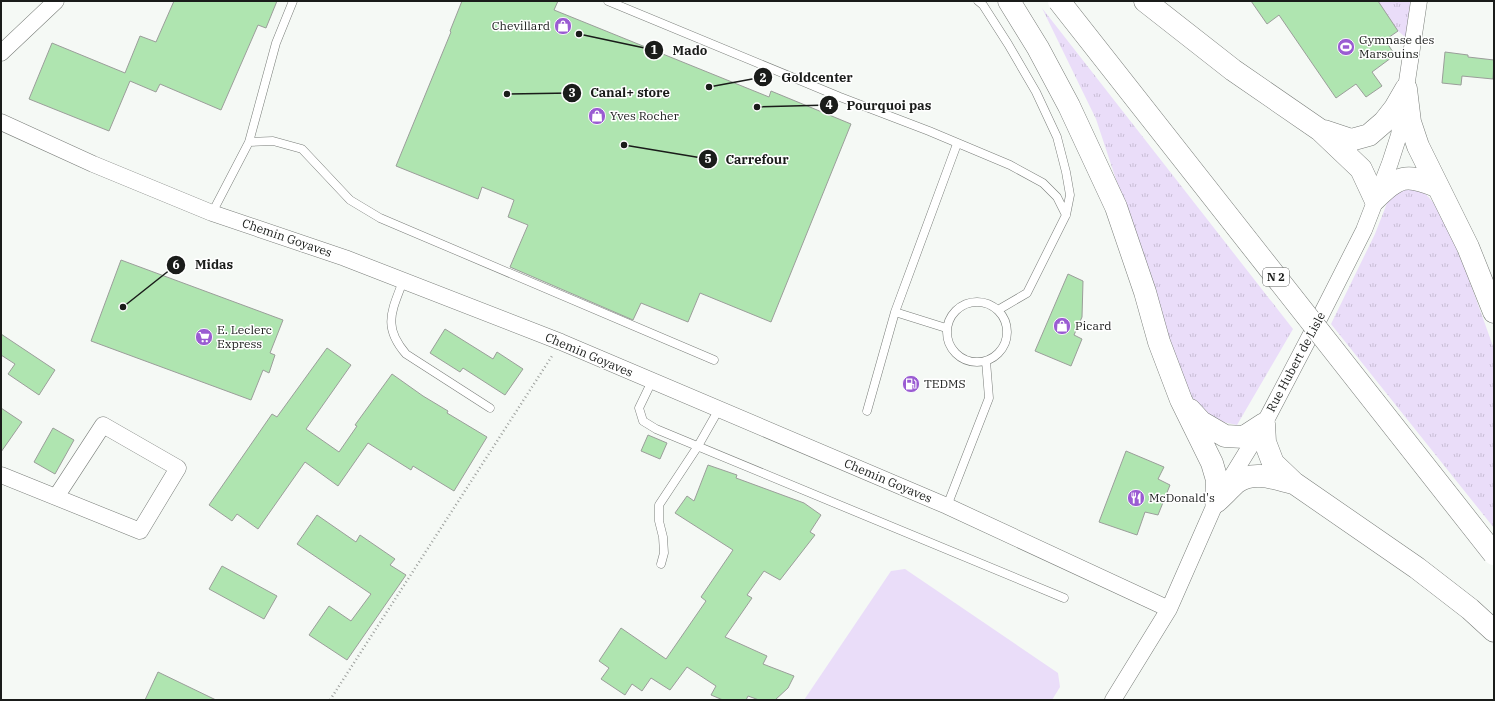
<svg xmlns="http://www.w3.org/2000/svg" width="1495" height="701" viewBox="0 0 1495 701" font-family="'IBM Plex Serif',serif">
<defs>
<pattern id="grass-tufts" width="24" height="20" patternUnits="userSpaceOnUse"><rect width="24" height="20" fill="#eaddf9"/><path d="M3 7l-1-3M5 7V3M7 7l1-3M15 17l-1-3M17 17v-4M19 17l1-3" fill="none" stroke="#c8bdd5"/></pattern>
</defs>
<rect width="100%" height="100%" fill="#f5f9f5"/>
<path fill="url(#grass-tufts)" d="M1378,1h37l-5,40 -12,-10z
M1042,8l251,321 -56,96 -19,-4 -17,-12 -15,-18 -90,-272z
M1397,186l26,5 18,20 25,60 28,78v179l-163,-204 44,-90 14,-36z"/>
<path fill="#eaddf9" d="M905,569l153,104 2,14 -8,13h-248l87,-129z"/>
<path fill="#afe5b0" stroke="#9b9e9a" d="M174,1h103l-11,27 -8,-3 -37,85 -61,-26 -4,8 -26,-11 -21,50 -80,-32 23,-56 73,30 15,-37 16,6z
M462,1h96l-4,9 215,87 2,-6 80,33 -80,198 -71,-29 -12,29 -47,-19 -8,17 -123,-53 18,-42 -20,-8 6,-17 -32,-13 -4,12 -82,-33 55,-134 -1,-1z
M1251,1h127l20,30 -13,9 10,15 -23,17 10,14 -16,11 -10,-13 -20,14 -57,-83 -12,9z
M1445,52l23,3v2l26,3 -1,19 -31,-3 -1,9 -19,-2z
M121,260l162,60 -13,33 5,2 -6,18 -6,-3 -12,30 -160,-59z
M1068,274l15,7 -1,36 -8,18 8,4 -11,27 -36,-15z
M445,329l48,30 4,-7 26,17 -18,26 -42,-27 -3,4 -30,-19z
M1,334l54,36 -16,25 -31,-21 7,-10 -14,-9z
M327,348l24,17 -45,64 33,23 18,-26 -2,-1 37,-51 31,22 25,15 -1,2 40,24 -33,54 -41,-25 -2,4 -43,-27 -30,43 -33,-24 -47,67 -21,-15 -5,7 -23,-16 63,-91 5,3z
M1,408l21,14 -21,30z
M53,428l21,12 -19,34 -21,-12z
M648,435l19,8 -7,16 -19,-8z
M1126,451l38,16 -6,12 12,6 -12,30 -13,-3 -8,23 -38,-13z
M708,465l29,10 -1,3 68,25 17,12 -11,17 5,3 -35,45 -16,-9 -17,24 5,3 -27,39 42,19 -4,8 31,12 -6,12 -13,12h-16l-11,-4 -2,4h-23l-12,-5 5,-9 -29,-19 -17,23 -19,-12 -9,13 -10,-7 -7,11 -24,-16 8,-11 -10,-7 22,-33 45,31 40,-58 -5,-4 32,-47 -58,-37 12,-17 7,5z
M317,515l39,27 4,-7 35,24 -5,6 16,10 -59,85 -38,-25 20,-29 22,15 20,-27 -74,-50z
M222,566l55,30 -13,23 -55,-30z
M158,672l58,28h-71z"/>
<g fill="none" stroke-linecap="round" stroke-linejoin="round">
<defs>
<path id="service" d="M608,1l232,96 89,34 81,34 33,18 14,14 9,18
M978,1l5,4 25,39 28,48 21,45 9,35 4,23 -4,20 -39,78 -29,17
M249,142l24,-1 29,8 48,51 30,18 334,142
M212,213l37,-71 27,-99 17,-42
M403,281c-11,30 -21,45 3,73l84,54
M947 332a30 30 0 1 1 60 0a30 30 0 1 1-60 0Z
M895,312l51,16
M652,381l-13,27 4,13 13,8 408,169
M867,411l28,-99 62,-168
M947,506l42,-108 -3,-37
M661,564l3,-11 -1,-16 -4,-16v-16l39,-59 21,-37"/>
<path id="minor" d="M1,53l55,-52
M1,122l92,42 119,49 133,45 216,84 386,164 222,103
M1,475l139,56 38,-63 -75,-43 -47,72
M1113,700l56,-91 47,-107 48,-78 57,-109 43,-85 26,-67 9,-28 20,-134"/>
<path id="trunk" d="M1009,1l29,47 31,58 47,101 29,85 14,50 22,58 31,63 5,17 -1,22
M1145,1l88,69 87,60 41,39 14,30c23,-23 31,-26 61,-13
M1406,89l4,33 8,24 50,101 26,65
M1324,131l27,9 18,-5 15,-13 11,-14 11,-19
M1190,410l11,12 24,14 19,1 20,-13 1,18 8,21 21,20 123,85 53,41 24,22
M1216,502c7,-6 14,-14 21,-20 17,-12 39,-3 56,1"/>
</defs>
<use href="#service" stroke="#797d79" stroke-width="9"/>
<use href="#minor" stroke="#797d79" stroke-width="17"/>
<use href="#trunk" stroke="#797d79" stroke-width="23"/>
<path stroke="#9c9f9c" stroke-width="2.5" stroke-dasharray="1 3" stroke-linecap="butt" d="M330,700l222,-344"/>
<use href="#service" stroke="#fff" stroke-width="8"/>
<use href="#minor" stroke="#fff" stroke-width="16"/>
<use href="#trunk" stroke="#fff" stroke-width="22"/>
<defs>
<path id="trunk-bridge" d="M1059,1l435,553"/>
</defs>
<use href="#trunk-bridge" stroke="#797d79" stroke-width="23" stroke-linecap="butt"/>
<use href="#trunk-bridge" stroke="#fff" stroke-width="22"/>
</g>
<defs>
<symbol id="shop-disc" viewBox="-11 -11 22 22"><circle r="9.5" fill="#9a5cd2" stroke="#fff"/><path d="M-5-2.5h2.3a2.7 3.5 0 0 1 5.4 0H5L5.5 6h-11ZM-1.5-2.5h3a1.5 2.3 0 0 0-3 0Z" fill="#fff"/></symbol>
<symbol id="stadium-disc" viewBox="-11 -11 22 22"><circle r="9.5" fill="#9a5cd2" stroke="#fff"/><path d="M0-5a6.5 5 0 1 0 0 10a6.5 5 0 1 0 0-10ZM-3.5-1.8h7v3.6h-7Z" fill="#fff"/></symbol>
<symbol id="supermarket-disc" viewBox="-11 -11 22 22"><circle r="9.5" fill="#9a5cd2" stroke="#fff"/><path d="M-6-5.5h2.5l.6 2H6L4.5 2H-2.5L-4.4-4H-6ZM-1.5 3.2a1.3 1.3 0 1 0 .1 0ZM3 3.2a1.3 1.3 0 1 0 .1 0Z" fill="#fff"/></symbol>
<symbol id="fuel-disc" viewBox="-11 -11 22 22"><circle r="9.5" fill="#9a5cd2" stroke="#fff"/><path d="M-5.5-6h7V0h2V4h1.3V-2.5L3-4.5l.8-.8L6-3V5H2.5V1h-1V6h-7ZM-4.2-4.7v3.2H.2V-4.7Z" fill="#fff"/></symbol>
<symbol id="restaurant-disc" viewBox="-11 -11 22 22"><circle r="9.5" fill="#9a5cd2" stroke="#fff"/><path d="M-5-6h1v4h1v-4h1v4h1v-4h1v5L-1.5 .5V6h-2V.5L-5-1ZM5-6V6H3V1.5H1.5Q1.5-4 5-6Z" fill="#fff"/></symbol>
</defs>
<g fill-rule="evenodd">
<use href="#shop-disc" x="553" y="16" width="20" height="20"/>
<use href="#stadium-disc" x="1336" y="37" width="20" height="20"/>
<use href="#shop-disc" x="587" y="106" width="20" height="20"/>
<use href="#shop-disc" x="1052" y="316" width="20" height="20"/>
<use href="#supermarket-disc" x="194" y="327" width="20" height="20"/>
<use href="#fuel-disc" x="901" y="374" width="20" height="20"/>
<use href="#restaurant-disc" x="1126" y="488" width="20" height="20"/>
</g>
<g text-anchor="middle" stroke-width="3" stroke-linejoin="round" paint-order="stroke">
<rect fill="#fff" stroke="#5f605f" stroke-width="1" x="1263" y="268" width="26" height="18" rx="3"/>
<g font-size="11" font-weight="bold" fill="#1a1c1a">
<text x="1276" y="281">N 2</text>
</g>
<g font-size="12" fill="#1a1c1a" stroke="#fff" text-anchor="start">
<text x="550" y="30" text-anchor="end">Chevillard</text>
<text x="1359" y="44">Gymnase des<tspan x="1359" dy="14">Marsouins</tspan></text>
<text x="610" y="120">Yves Rocher</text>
<text x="1075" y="330">Picard</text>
<text x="217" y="334">E. Leclerc<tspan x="217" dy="14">Express</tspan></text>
<text x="924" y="388">TEDMS</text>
<text x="1149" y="502">McDonald's</text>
</g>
<g font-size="12" fill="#1a1c1a" stroke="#fff">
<text transform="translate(287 238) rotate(19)" y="4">Chemin Goyaves</text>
<text transform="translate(589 355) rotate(23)" y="4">Chemin Goyaves</text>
<text transform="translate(1296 362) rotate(-62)" y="4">Rue Hubert de Lisle</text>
<text transform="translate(888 481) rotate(23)" y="4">Chemin Goyaves</text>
</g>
</g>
<path fill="none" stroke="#1a1c1a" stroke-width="1.5" d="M579 34L654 50M709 87L763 77M507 94L572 93M757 107L829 105M624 145L708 159M123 307L176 265"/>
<g fill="#1a1c1a" stroke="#fff" stroke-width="1.5">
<circle cx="579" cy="34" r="4"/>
<circle cx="709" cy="87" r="4"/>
<circle cx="507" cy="94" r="4"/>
<circle cx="757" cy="107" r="4"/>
<circle cx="624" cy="145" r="4"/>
<circle cx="123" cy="307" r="4"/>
<circle cx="654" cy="50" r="10"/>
<circle cx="763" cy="77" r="10"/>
<circle cx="572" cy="93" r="10"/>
<circle cx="829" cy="105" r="10"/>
<circle cx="708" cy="159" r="10"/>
<circle cx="176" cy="265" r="10"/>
</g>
<g font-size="12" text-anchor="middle" font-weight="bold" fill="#fff">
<text x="654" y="54">1</text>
<text x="763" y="82">2</text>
<text x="572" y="97">3</text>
<text x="829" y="109">4</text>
<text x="708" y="163">5</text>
<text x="176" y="269">6</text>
</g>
<g font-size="13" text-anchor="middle" font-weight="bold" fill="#1a1c1a" stroke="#fff" stroke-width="3" stroke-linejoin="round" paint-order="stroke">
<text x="690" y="55">Mado</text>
<text x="817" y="82">Goldcenter</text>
<text x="630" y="97">Canal+ store</text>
<text x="889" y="110">Pourquoi pas</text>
<text x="757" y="164">Carrefour</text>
<text x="214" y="269">Midas</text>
</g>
<rect width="1495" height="701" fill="none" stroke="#1a1c1a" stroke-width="4"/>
</svg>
